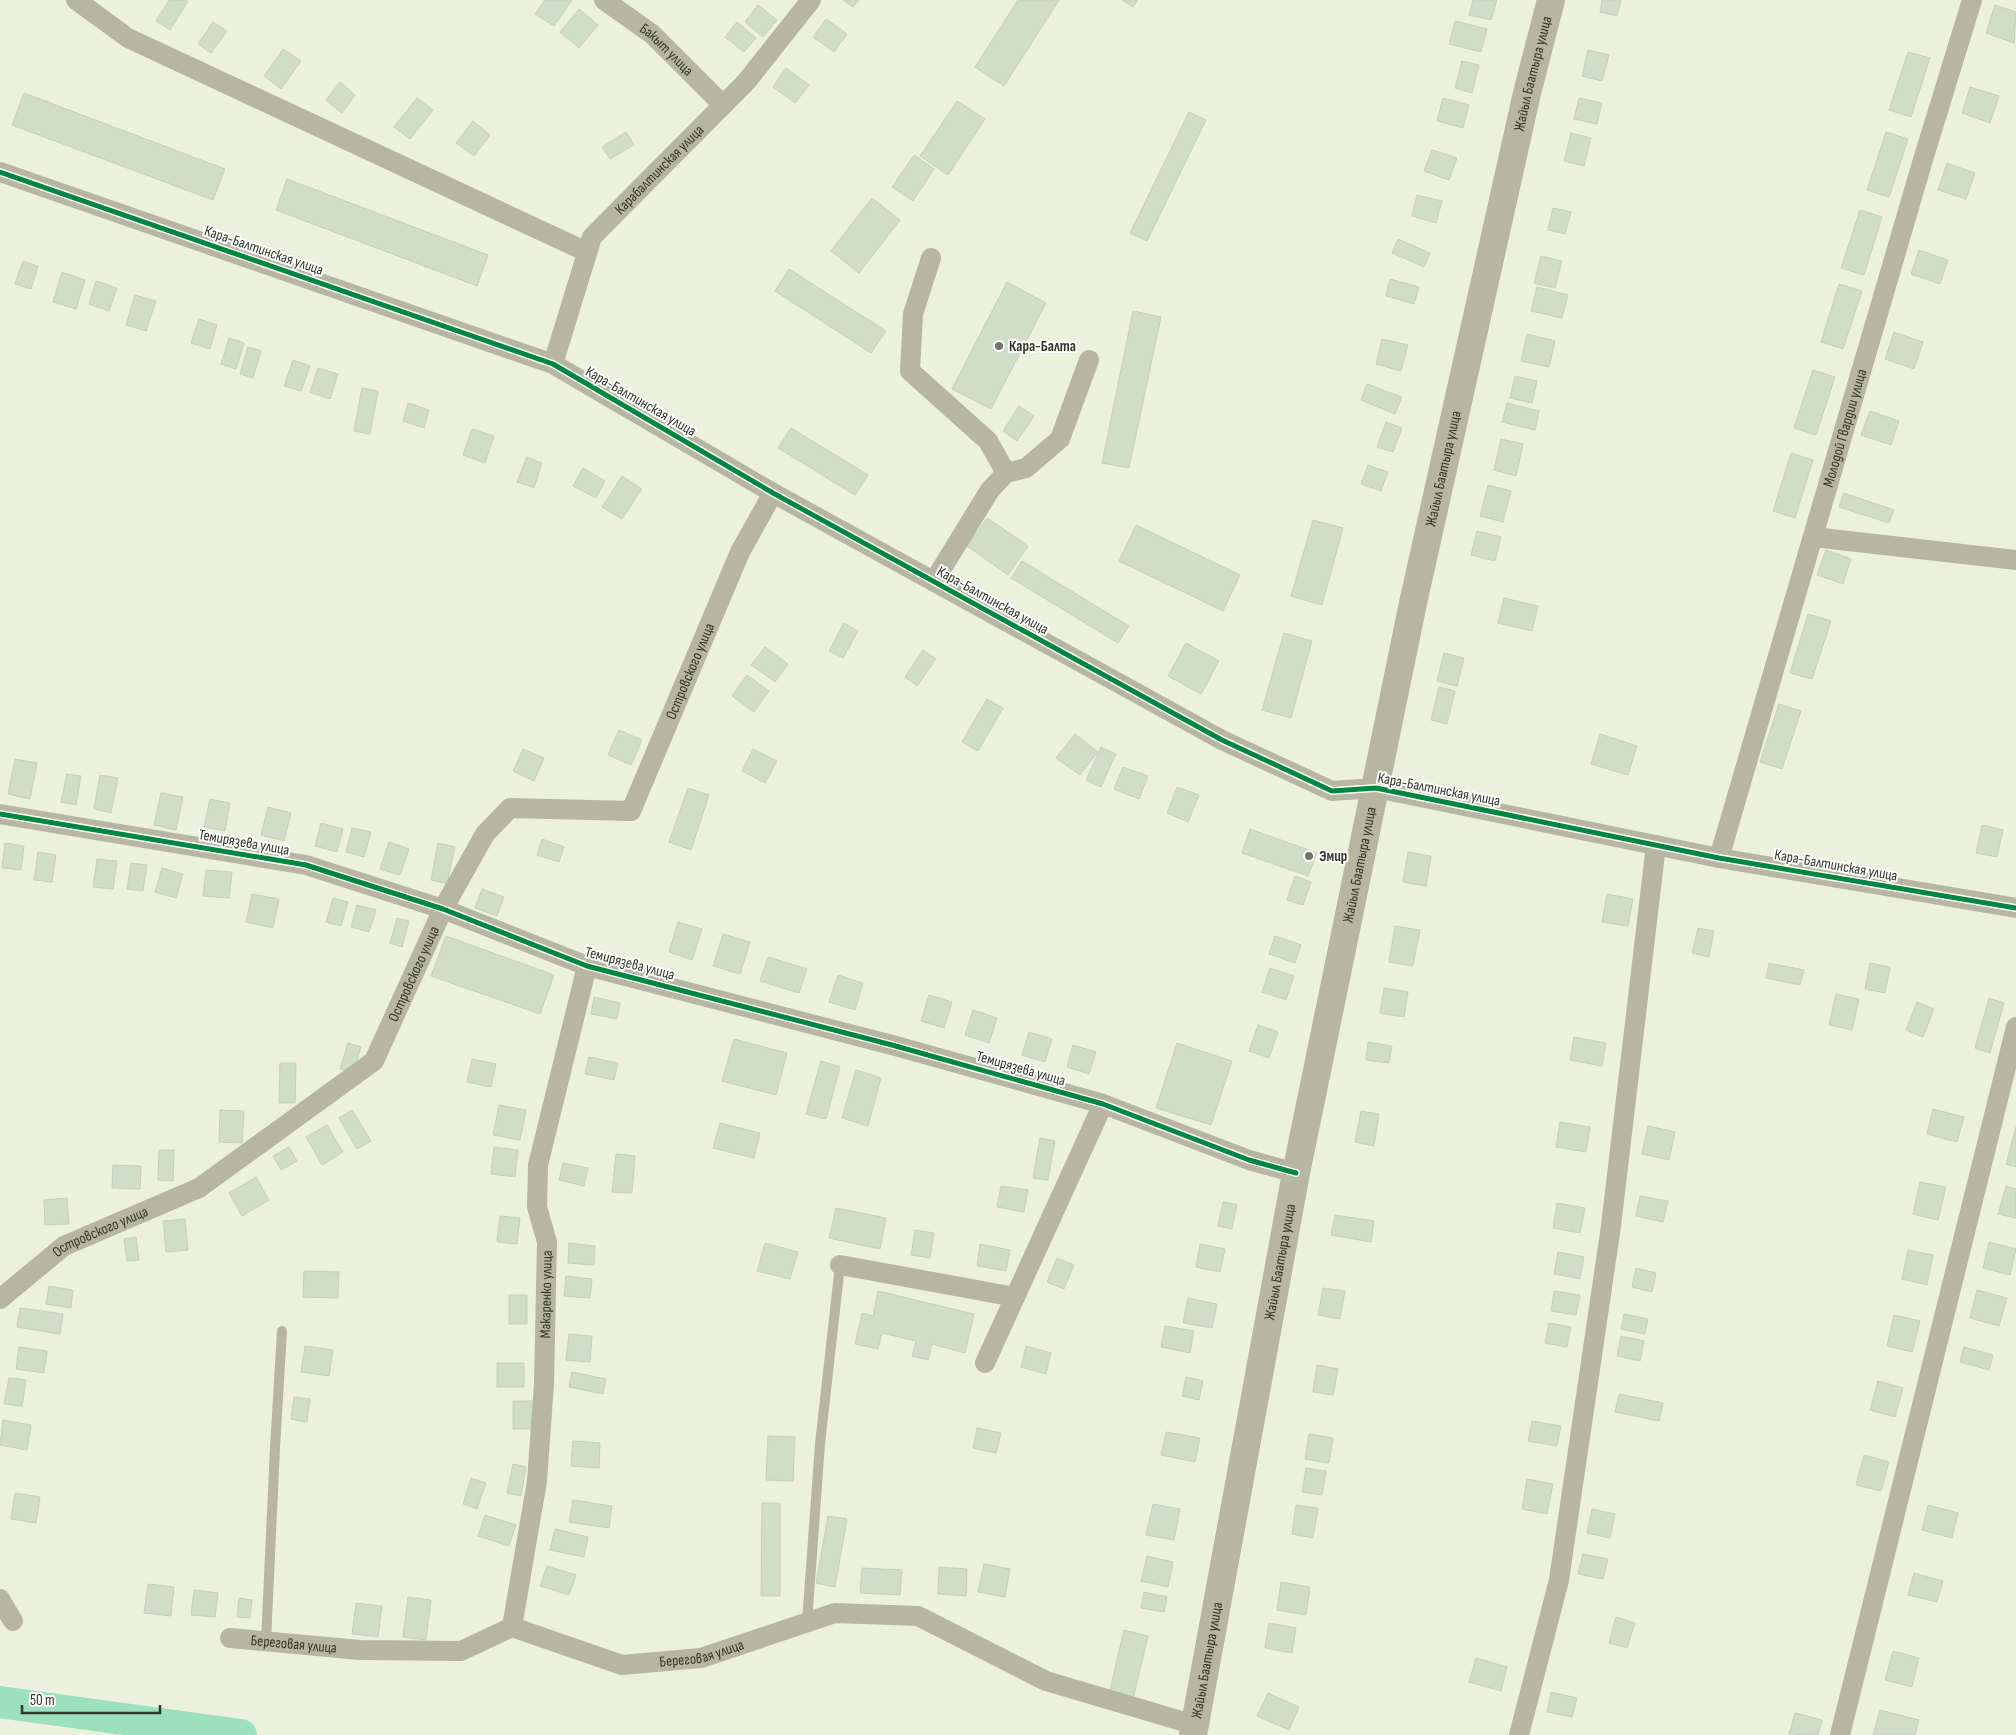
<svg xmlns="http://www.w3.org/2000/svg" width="2016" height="1735" viewBox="0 0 2016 1735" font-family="'Sofia Sans Condensed',sans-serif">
<rect width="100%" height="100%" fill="#ecf1de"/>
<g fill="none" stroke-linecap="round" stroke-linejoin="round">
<path stroke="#9ce0bd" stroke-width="32" d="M0,1702l241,33"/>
</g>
<path fill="#d0ddc8" stroke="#c7cec0" d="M169,0l19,1 -18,29 -14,-9z
M545,0h27l-18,26 -19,-12z
M843,0h16l-6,7z
M1018,0h41l-55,86 -29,-19z
M1122,0h16l-5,7z
M1473,0h24l-6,20 -22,-5z
M1602,0h19l-4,16 -17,-4z
M758,5l19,15 -14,17 -18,-15z
M1995,5l21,7 -2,31 -28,-10z
M579,9l19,16 -19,23 -19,-16z
M826,19l21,15 -13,18 -21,-15z
M1455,21l32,8 -6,23 -32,-8z
M213,22l14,9 -16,22 -13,-9z
M737,22l19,16 -12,14 -19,-15z
M283,49l18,12 -20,28 -17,-13z
M1588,50l21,5 -7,26 -20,-5z
M1908,52l22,6 -19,59 -22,-7z
M1462,61l17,4 -7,28 -17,-5z
M786,68l23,17 -14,18 -22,-16z
M340,82l15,13 -13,18 -16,-13z
M1970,87l29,9 -9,27 -28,-10z
M24,93l201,76 -12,31 -201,-75z
M417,98l16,12 -23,29 -16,-12z
M1443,98l26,7 -6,23 -26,-7z
M1579,98l23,5 -5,21 -23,-5z
M957,101l28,18 -37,56 -28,-19z
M1189,112l17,8 -59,121 -17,-8z
M473,121l17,14 -16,21 -18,-13z
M626,132l8,13 -24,14 -8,-12z
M1886,132l22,7 -19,58 -22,-7z
M1571,133l20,5 -7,28 -20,-5z
M1432,150l25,8 -8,22 -25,-9z
M914,155l20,14 -21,32 -21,-14z
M1947,163l28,10 -9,26 -28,-9z
M287,179l201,76 -11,31 -201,-76z
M1417,195l25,6 -6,22 -24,-7z
M872,198l28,22 -41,53 -28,-22z
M1553,208l18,4 -6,22 -17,-4z
M1860,210l22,7 -18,58 -23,-7z
M1398,239l32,14 -6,14 -32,-14z
M1919,250l29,10 -8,24 -29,-10z
M1541,256l21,5 -7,27 -21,-5z
M23,261l15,5 -7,23 -16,-5z
M789,269l97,62 -15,22 -96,-62z
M62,272l23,8 -9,29 -23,-7z
M1390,279l29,8 -5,17 -28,-8z
M96,281l21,7 -8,23 -20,-7z
M1007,282l39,21 -55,106 -39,-20z
M1839,284l23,7 -19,58 -22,-7z
M1537,287l31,8 -6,23 -31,-7z
M135,295l21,6 -10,30 -20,-6z
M1133,311l28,6 -32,151 -27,-5z
M199,319l18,6 -7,24 -19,-6z
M1894,332l29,10 -9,27 -29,-10z
M1527,334l28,7 -6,26 -28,-6z
M229,338l15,5 -8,26 -15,-5z
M1382,339l26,6 -7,26 -25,-7z
M248,347l13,4 -8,27 -13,-4z
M293,360l17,6 -9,25 -17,-5z
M318,368l20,6 -8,25 -20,-7z
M1813,370l22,7 -19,58 -22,-7z
M1515,376l22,5 -5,22 -22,-5z
M1367,384l35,13 -7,17 -34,-14z
M362,388l16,3 -8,43 -16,-3z
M408,403l21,7 -5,18 -21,-7z
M1507,403l32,8 -4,19 -33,-8z
M1019,406l15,10 -17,25 -14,-10z
M1870,411l29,10 -8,24 -30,-10z
M1386,422l16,6 -9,24 -16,-5z
M791,428l77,47 -13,20 -77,-47z
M472,429l22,7 -9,27 -22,-8z
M1501,439l22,5 -7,32 -22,-6z
M1791,453l22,7 -18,58 -22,-7z
M527,457l15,6 -8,25 -17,-6z
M1368,465l20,7 -7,19 -20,-7z
M583,468l22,13 -9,17 -23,-12z
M622,476l20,13 -20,30 -20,-12z
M1488,485l23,6 -8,31 -23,-6z
M1844,493l50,17 -5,13 -50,-16z
M987,518l41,28 -20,29 -41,-29z
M1313,520l30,8 -21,77 -31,-9z
M1136,525l104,50 -17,36 -104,-50z
M1477,531l24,6 -6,24 -24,-6z
M1826,550l25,9 -8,25 -26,-9z
M1022,561l107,65 -11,17 -107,-65z
M1504,598l34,8 -6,25 -34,-8z
M1808,614l23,7 -19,58 -22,-6z
M844,623l14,8 -15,27 -14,-7z
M1284,633l28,8 -21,77 -29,-8z
M1186,643l33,18 -18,33 -33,-18z
M765,647l23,17 -13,18 -24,-17z
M923,650l13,9 -19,27 -12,-9z
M1444,653l20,5 -7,28 -20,-5z
M747,675l22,16 -15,21 -22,-16z
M1439,687l16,4 -8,33 -16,-4z
M987,699l16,9 -25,43 -16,-9z
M1779,704l22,7 -19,58 -22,-7z
M619,730l23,10 -11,25 -23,-10z
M1075,734l23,18 -18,23 -24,-17z
M1600,734l37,12 -9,29 -37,-11z
M1101,747l15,7 -15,33 -15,-7z
M523,749l21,9 -10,23 -21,-10z
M753,749l24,12 -12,22 -23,-12z
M15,759l22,4 -7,36 -22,-5z
M1123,767l25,9 -9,23 -25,-10z
M67,774l14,2 -5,29 -15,-3z
M100,775l18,3 -7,35 -17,-4z
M1177,787l22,8 -11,27 -21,-9z
M688,788l21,7 -18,55 -22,-8z
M161,793l22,4 -7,33 -22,-5z
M210,799l20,4 -5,28 -21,-4z
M268,807l23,6 -7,28 -23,-6z
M321,823l22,6 -6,23 -22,-6z
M1982,825l21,5 -6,27 -21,-4z
M352,828l19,4 -7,25 -18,-5z
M1250,829l67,24 -9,23 -66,-23z
M542,839l22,8 -5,15 -22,-7z
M389,842l20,7 -9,26 -20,-6z
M5,843l19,3 -3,24 -19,-2z
M438,843l17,4 -8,37 -16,-4z
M38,852l18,3 -4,27 -18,-2z
M1408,852l23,4 -5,30 -23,-4z
M97,859l20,2 -4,28 -20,-2z
M131,863l16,2 -4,26 -16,-2z
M162,868l21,6 -7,24 -21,-6z
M206,870l26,2 -3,26 -26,-2z
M1295,876l16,6 -8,23 -16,-5z
M482,889l22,8 -7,19 -22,-8z
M252,894l27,5 -6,29 -27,-6z
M1607,894l26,5 -5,27 -26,-4z
M333,898l15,4 -7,24 -15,-4z
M357,905l19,5 -7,22 -18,-5z
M397,918l12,3 -7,26 -12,-4z
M678,922l24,7 -10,31 -23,-8z
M1395,926l25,4 -7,36 -24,-4z
M1698,928l16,3 -5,26 -17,-4z
M723,934l27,8 -10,32 -27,-8z
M446,936l108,39 -14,39 -109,-38z
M1275,936l26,9 -6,18 -26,-9z
M768,957l39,12 -8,24 -39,-12z
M1769,963l35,7 -4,15 -34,-7z
M1870,963l20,4 -5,26 -20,-4z
M1270,968l24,8 -8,24 -24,-8z
M838,975l25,8 -8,27 -26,-8z
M1384,988l24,4 -4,25 -24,-4z
M1836,994l23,5 -7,31 -23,-5z
M929,995l23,7 -8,26 -23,-7z
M594,997l26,6 -3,16 -26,-5z
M1989,998l15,5 -14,50 -15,-5z
M1917,1002l17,7 -11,28 -17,-7z
M973,1010l24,8 -8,25 -24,-8z
M1258,1025l20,7 -9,26 -20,-7z
M1029,1032l23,7 -7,23 -23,-7z
M1574,1037l32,6 -4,23 -32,-6z
M734,1039l53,14 -11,42 -54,-14z
M1368,1042l24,4 -3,17 -23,-3z
M348,1043l13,4 -8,25 -13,-3z
M1177,1043l55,18 -21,64 -55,-17z
M1073,1045l23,7 -7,22 -22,-7z
M589,1057l29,6 -4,17 -29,-6z
M472,1059l24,5 -5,23 -24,-5z
M821,1061l19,6 -14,52 -20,-5z
M280,1063h16l-1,40h-16z
M856,1070l25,8 -13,48 -26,-8z
M499,1105l27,5 -6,30 -27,-5z
M1933,1109l31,8 -7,25 -30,-8z
M220,1110l24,1 -2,32 -23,-1z
M352,1110l19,31 -14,8 -18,-31z
M1361,1111l18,3 -5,32 -19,-4z
M1560,1122l30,5 -4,25 -30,-5z
M720,1123l40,10 -6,25 -41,-10z
M327,1125l16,27 -21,13 -16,-28z
M1648,1126l27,6 -6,28 -27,-6z
M2016,1127v40l-10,-3z
M1040,1138l15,3 -7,39 -15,-2z
M289,1147l8,14 -16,9 -8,-14z
M494,1147l24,3 -3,27 -24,-3z
M159,1150h15l-1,31 -15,-1z
M616,1154l19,2 -3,37 -20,-1z
M563,1163l25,5 -4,18 -25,-6z
M113,1165l28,1 -1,23 -28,-1z
M256,1177l13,23 -27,16 -13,-23z
M1920,1182l26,5 -8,33 -25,-6z
M1001,1186l27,4 -4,22 -27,-5z
M2006,1186l10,3v29l-18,-4z
M1640,1196l28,5 -5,21 -27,-6z
M67,1198l2,26 -24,1 -1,-25z
M1223,1202l14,2 -5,25 -14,-3z
M1557,1203l28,5 -5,25 -27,-5z
M836,1208l50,10 -6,31 -51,-11z
M1335,1215l39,6 -3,21 -40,-7z
M500,1216l20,2 -3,26 -20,-2z
M185,1219l3,31 -22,2 -3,-31z
M915,1230l19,3 -4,25 -19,-3z
M136,1237l3,23 -12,1 -3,-22z
M1989,1242l27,7 -6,26 -27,-7z
M569,1243l26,3 -1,19 -26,-2z
M765,1243l33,9 -8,27 -33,-8z
M980,1244l30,6 -4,21 -29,-5z
M1200,1244l25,5 -5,23 -24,-5z
M1908,1250l25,5 -6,30 -25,-6z
M1558,1252l26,5 -4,22 -26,-5z
M1057,1258l17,7 -10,24 -17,-7z
M1636,1268l20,5 -4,19 -20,-5z
M304,1271l35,1 -1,26 -35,-1z
M566,1276l26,3 -2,19 -26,-2z
M49,1286l24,4 -2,18 -25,-4z
M1323,1288l22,3 -5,28 -22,-4z
M1977,1290l30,8 -8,28 -29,-8z
M878,1291l96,23 -9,39 -33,-9 -4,16 -16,-4 4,-15 -34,-8 -4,16 -23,-5 7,-31 11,3z
M1554,1291l26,4 -4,20 -25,-4z
M509,1295h18v29h-18z
M1188,1298l29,6 -5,24 -29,-5z
M20,1308l43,6 -3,20 -43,-7z
M1624,1314l24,5 -3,15 -24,-5z
M1894,1315l26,6 -8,31 -25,-6z
M1549,1323l22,4 -4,20 -22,-4z
M1165,1326l29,5 -4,22 -29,-6z
M569,1334l23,2 -2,26 -24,-2z
M1621,1336l23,5 -4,20 -23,-5z
M305,1346l28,4 -4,26 -28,-4z
M1026,1346l25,7 -5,21 -25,-7z
M19,1347l28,4 -3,22 -28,-4z
M1964,1347l29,8 -4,15 -29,-8z
M497,1363h27v24h-27z
M1317,1365l21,4 -5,26 -20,-3z
M572,1372l34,7 -3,15 -34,-7z
M1186,1377l17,4 -4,19 -17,-4z
M9,1378l17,2 -4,26 -18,-2z
M1878,1381l25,7 -8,29 -25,-7z
M1619,1394l44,9 -4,18 -44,-9z
M294,1397l16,2 -3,23 -16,-3z
M513,1401h22v28h-22z
M3,1420l28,5 -4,25 -27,-5z
M1532,1421l29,5 -4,20 -29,-5z
M977,1428l24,5 -5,20 -23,-5z
M1166,1432l34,6 -5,24 -34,-7z
M1309,1434l24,4 -4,25 -24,-4z
M768,1436l27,1 -2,44 -27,-1z
M573,1441l27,2 -1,25 -28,-2z
M1864,1455l25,7 -8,29 -25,-6z
M513,1464l13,3 -5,29 -14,-3z
M1306,1468l20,3 -4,24 -20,-3z
M471,1478l15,5 -9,26 -14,-5z
M1527,1479l26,5 -6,30 -25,-5z
M15,1493l25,4 -4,26 -25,-4z
M573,1500l39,6 -3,22 -40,-6z
M762,1503h18v93h-19z
M1153,1504l27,5 -6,31 -28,-5z
M1296,1505l22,3 -5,30 -21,-4z
M1928,1505l30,8 -6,25 -30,-8z
M1592,1509l23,5 -5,24 -23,-5z
M485,1515l31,10 -7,21 -31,-10z
M828,1516l19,3 -12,68 -19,-4z
M555,1529l33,8 -4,20 -34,-7z
M1583,1554l25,5 -5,20 -25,-5z
M1147,1556l26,6 -5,25 -27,-6z
M984,1564l26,5 -5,28 -27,-5z
M547,1566l29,9 -7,20 -29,-9z
M939,1567l28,2 -1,27 -28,-2z
M862,1568l40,2 -2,25 -40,-2z
M1914,1573l29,8 -6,21 -29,-7z
M1281,1582l29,5 -4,28 -29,-5z
M148,1584l26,3 -3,29 -27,-3z
M194,1590l24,3 -3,24 -24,-2z
M1144,1592l23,5 -3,15 -23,-4z
M408,1597l23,3 -5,40 -23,-3z
M239,1598l13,2 -2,18 -13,-1z
M356,1603l26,3 -4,31 -26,-3z
M1616,1617l19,6 -8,25 -18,-5z
M1269,1623l27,5 -4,25 -27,-5z
M1124,1630l24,6 -15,63 -24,-5z
M1893,1651l26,7 -7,29 -27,-7z
M1476,1658l31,9 -6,24 -32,-9z
M1551,1692l26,6 -5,19 -25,-5z
M1268,1693l31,14 -10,23 -32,-14z
M1880,1710l39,10 -4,15h-42z
M1795,1713l27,7 -4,15 -29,-1z"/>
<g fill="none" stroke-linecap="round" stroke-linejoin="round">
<path stroke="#b7b6a2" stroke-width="10" d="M807,1622l13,-178 20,-179
M266,1641l9,-193 7,-117"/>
<g stroke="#b7b6a2" stroke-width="20">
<path d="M76,0l52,38 459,214"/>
<path id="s1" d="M604,0l48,34 71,71"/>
<path d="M0,172l553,192 220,129 449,247 110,51 44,-3 343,70 297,50"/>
<path d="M931,258l-18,56 -3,57 78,70 18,32"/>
<path id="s2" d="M553,364l39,-127 154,-155 65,-82"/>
<path d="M1813,537l203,23"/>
<path d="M934,581l56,-91 16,-17 20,-5 34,-29 29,-79"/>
<path d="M0,814l306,51 137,44 144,57 305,79 211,59 146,56 47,13"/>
<path id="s3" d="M1719,858l203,-695 50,-163"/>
<path d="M840,1265l175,32"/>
<path id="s4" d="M0,1299l64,-53 135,-58 175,-127 69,-152 42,-75 25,-26 121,3 109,-259 33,-59"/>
<path d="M985,1363l118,-259"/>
<path d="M0,1599l13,22"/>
<path id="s5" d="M512,1627l25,-146 7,-97 3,-142 -10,-35 1,-42 49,-199"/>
<path id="s6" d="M230,1638l130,12 101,1 51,-24 110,38 79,-7 134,-45 83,3 128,65 149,44"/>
<path d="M1519,1735l40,-155 52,-354 45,-381"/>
<path d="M1840,1735l176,-708"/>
</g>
<path stroke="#b6b6a2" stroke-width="28" id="s7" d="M1193,1735l103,-562 117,-570 114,-510 24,-93"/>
<defs>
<path id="cycleway" d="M0,172l553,192 220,129 449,247 110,51 44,-3 343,70 297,50
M0,814l306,51 137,44 144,57 305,79 211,59 146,56 47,13"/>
</defs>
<use href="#cycleway" stroke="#fff" stroke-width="8"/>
<use href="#cycleway" stroke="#00873e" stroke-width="5"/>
</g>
<g fill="#747768" stroke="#fff" stroke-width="2">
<circle cx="999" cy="346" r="5"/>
<circle cx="1309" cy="856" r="5"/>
</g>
<g text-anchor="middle" stroke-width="4" stroke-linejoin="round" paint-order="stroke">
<g font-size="15" fill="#333628" stroke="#fff">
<text dy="5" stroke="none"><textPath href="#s1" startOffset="80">Бакыт улица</textPath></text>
<text dy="5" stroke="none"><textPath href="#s7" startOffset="1696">Жайыл Баатыра улица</textPath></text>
<text dy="5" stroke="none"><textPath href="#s2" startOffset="228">Карабалтинская улица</textPath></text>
<text transform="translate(264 250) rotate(19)" y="5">Кара-Балтинская улица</text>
<text transform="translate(641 401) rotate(30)" y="5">Кара-Балтинская улица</text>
<text dy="5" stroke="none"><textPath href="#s3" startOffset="448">Молодой Гвардии улица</textPath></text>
<text dy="5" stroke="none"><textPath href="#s7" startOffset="1291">Жайыл Баатыра улица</textPath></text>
<text transform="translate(993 600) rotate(29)" y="5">Кара-Балтинская улица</text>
<text dy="5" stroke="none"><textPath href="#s4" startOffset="1008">Островского улица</textPath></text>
<text transform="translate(1439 789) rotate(11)" y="5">Кара-Балтинская улица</text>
<text transform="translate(244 842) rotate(10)" y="5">Темирязева улица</text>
<text dy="5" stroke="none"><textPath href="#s7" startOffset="886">Жайыл Баатыра улица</textPath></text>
<text transform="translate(1836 865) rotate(10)" y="5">Кара-Балтинская улица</text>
<text transform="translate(630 963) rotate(15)" y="5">Темирязева улица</text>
<text dy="5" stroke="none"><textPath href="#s4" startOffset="542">Островского улица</textPath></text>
<text transform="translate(1021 1068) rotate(16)" y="5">Темирязева улица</text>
<text dy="5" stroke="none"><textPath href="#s4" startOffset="122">Островского улица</textPath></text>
<text dy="5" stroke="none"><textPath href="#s7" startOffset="481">Жайыл Баатыра улица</textPath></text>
<text dy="5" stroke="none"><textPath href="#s5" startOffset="335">Макаренко улица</textPath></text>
<text dy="5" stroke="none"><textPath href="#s6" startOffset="64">Береговая улица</textPath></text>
<text dy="5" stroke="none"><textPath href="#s6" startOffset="485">Береговая улица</textPath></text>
<text dy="5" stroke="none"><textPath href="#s7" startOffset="76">Жайыл Баатыра улица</textPath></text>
</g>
<g font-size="15" font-weight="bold" fill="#333628" stroke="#fff" text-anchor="start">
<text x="1009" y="351">Кара-Балта</text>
<text x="1319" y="861">Эмир</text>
</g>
</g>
<path d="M22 1705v8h138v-8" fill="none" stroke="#333628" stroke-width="2.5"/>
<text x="30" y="1705" font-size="15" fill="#333628" stroke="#ffffff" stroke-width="4" paint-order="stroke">50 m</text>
</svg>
